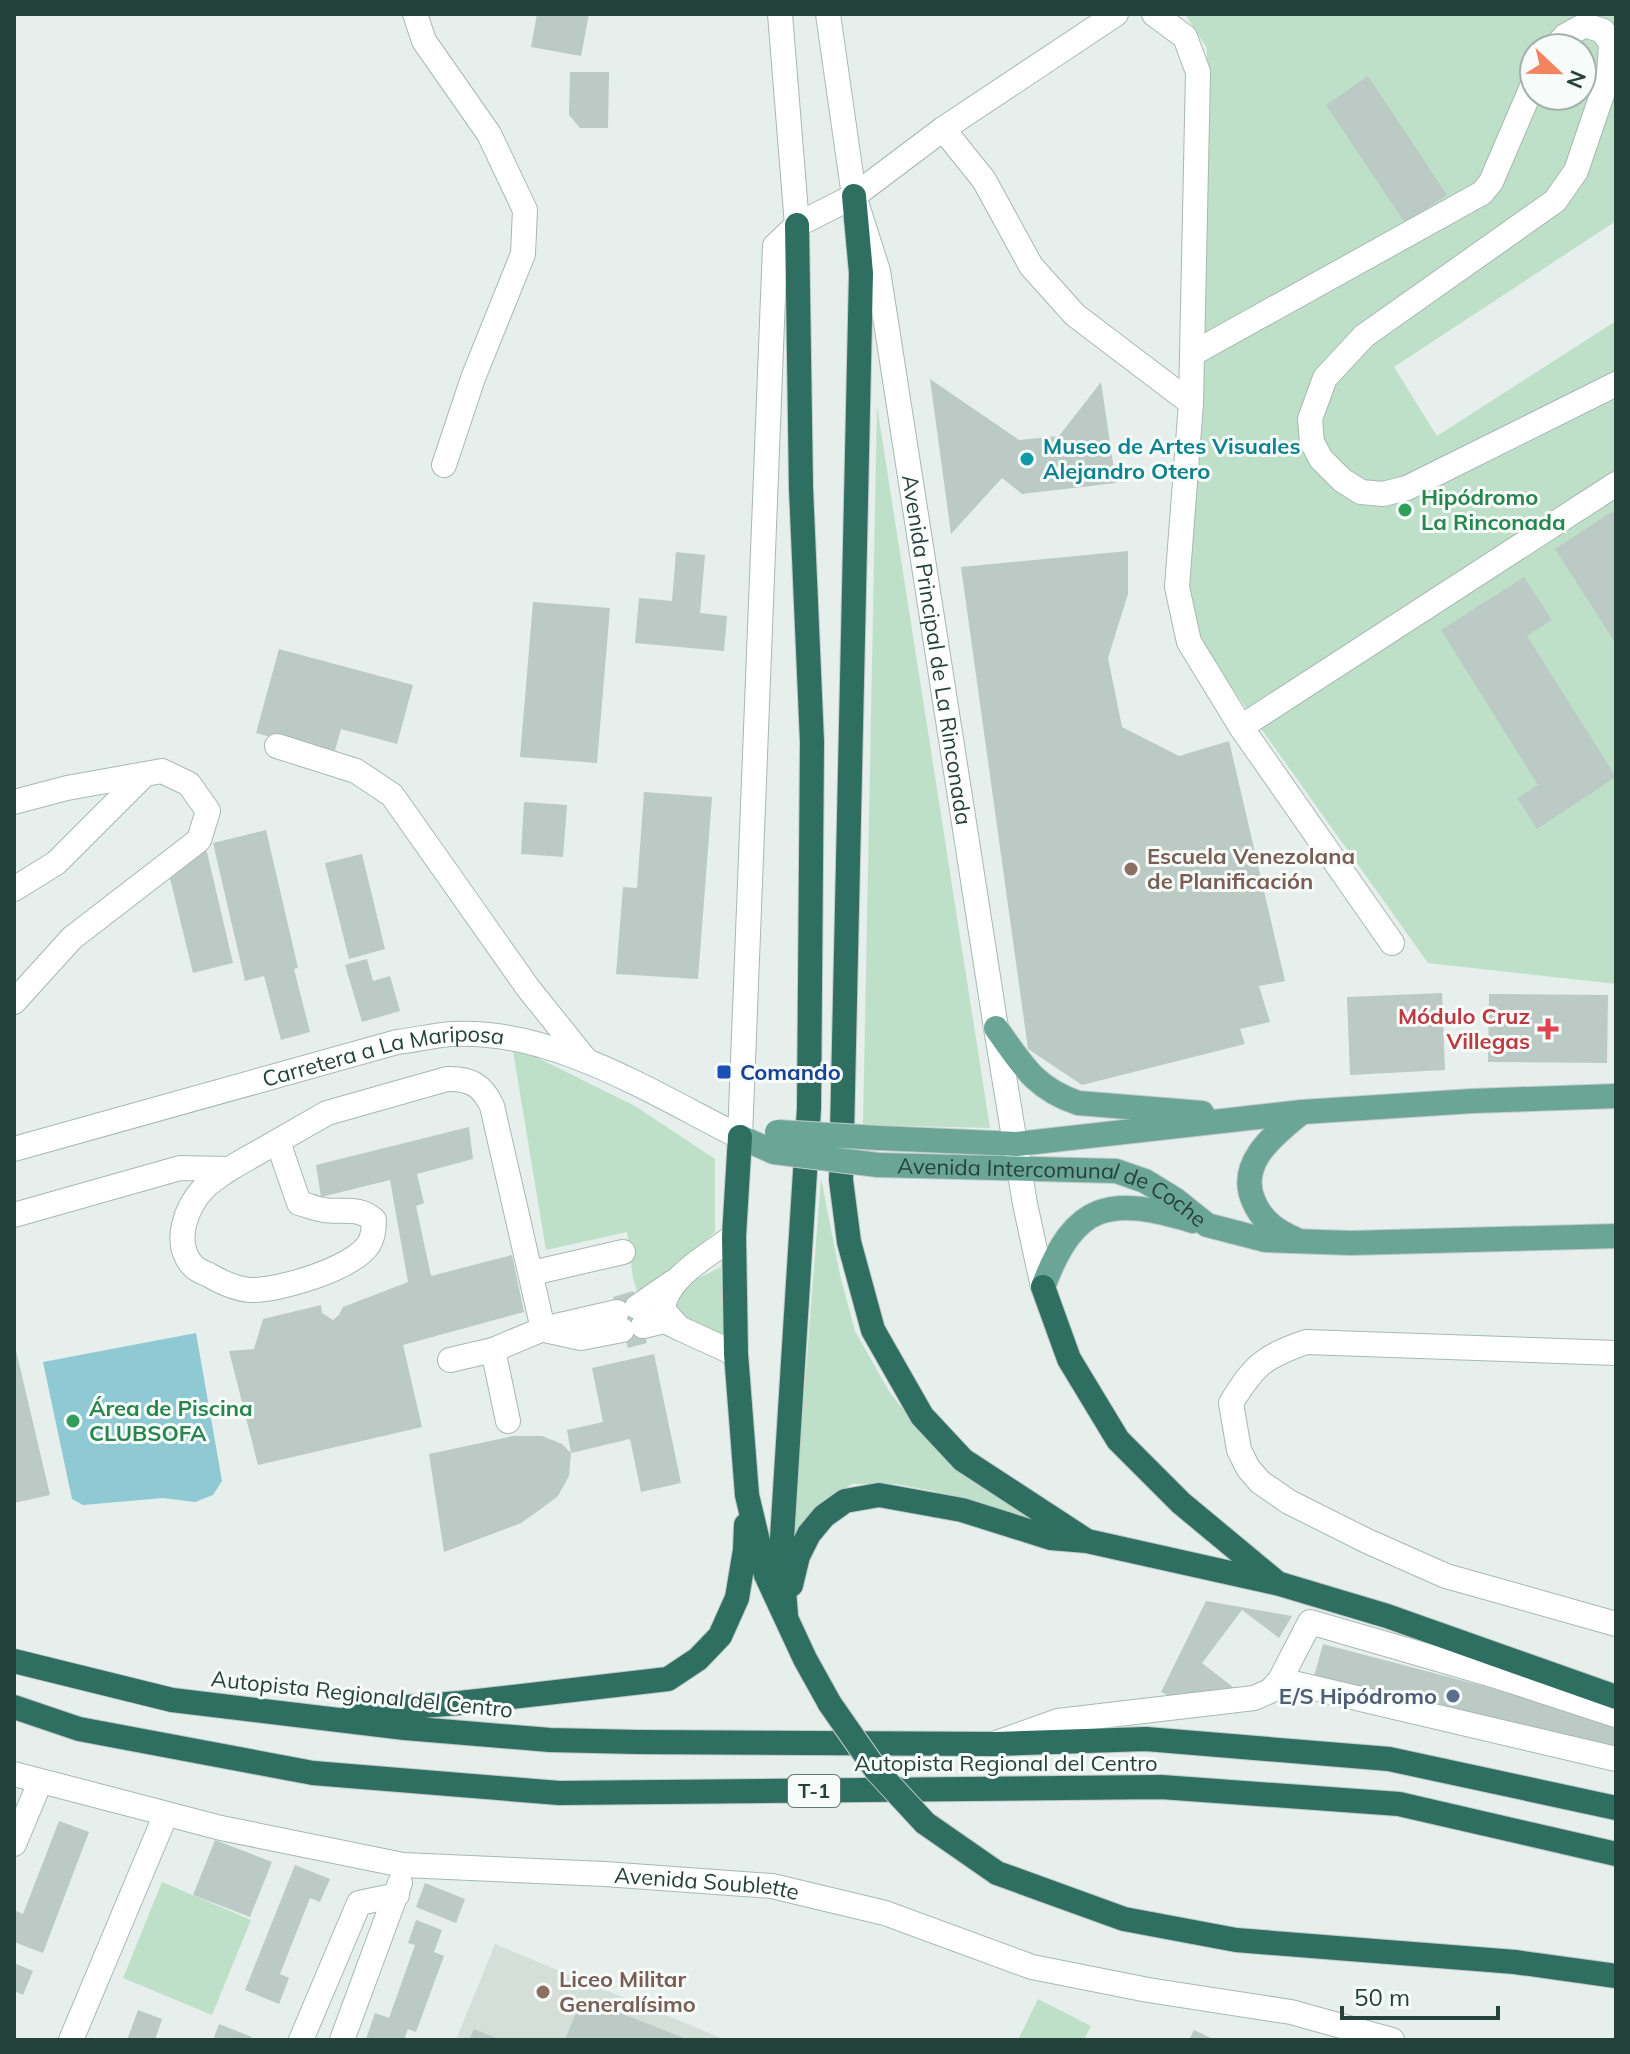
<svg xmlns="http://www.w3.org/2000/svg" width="1630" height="2054" viewBox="0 0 1630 2054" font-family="Mulish,sans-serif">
<rect width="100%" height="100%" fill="#e6efeb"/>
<path fill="#d4dfda" d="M495,1944l231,96h-270z"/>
<path fill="#bfe0c8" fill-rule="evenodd" d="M1185,14h431v207l-222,146 43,69 179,-115v663l-188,-21 -240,-337 19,-578zM1534,48h48v48h-48z
M877,406l113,722 -127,-3z
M512,1045l123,61 80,53v73l-75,67 -7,-20 -6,-47 -81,18z
M821,1178l19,97 15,56 35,62 38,47 111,84 -106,-33 -37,-7h-44l-28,16 -31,38z
M721,1267l3,72 -39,-19 -12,-15 12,-20z
M162,1882l89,38 -39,95 -89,-37z
M1038,1999l53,27 -7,14h-66z"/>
<path fill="#8ec9d4" d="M196,1333l26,148 -9,14 -18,7 -32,-4 -80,7 -11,-6 -29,-137z"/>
<path fill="#bbcac4" d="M537,14h52l-8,42 -50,-9z
M570,72h39l-1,56h-28l-11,-13z
M1368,76l79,119 -42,28 -79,-118z
M930,379l89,61 40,-4 42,-54 15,101 -94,11 -20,-16 -51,56z
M1616,509v135l-61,-95z
M1128,551v43l-20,64 14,69 57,29 50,-15 56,240 -26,5 11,36 -30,7 5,15 -163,41 -54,-36 -67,-482z
M676,552l29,3 -5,58 27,3 -3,35 -89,-8 4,-45 33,3z
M1524,577l28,43 -25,16 89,141 -79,52 -20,-31 21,-13 -97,-155z
M533,602l77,6 -13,155 -77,-6z
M279,649l134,36 -16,59 -56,-15 -7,25 -78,-21z
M644,792l68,5 -14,182 -82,-5 7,-87 14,1z
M524,802l43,3 -4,52 -42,-3z
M266,830l32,138 -4,1 16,63 -29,8 -17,-64 -19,5 -32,-138z
M206,848l27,115 -40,10 -24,-99z
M362,854l23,95 -36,10 -24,-96z
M367,959l6,22 17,-5 10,35 -38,11 -17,-57z
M1442,993l3,77 -95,5 -3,-78z
M1489,994l119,1 -1,68 -119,-1z
M469,1127l4,32 -56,15 7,29 -8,3 15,70 81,-21 12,57 -121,33 19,82 -164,38 -29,-114 25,-2 9,-30 58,-14 1,8 11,7 6,-5 4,-8 65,-25 -18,-102 -69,17 -5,-32z
M633,1291l14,52 -19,5 -15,-51z
M14,1342l36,153 -36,8z
M654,1354l27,129 -40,9 -11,-53 -59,14 -2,23 -11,20 -17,13 -20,14 -77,29 -15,-98 84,-18h29l20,8 9,9 -4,-23 36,-8 -11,-54z
M1206,1601l86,15 -13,22 -37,-28 -40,53 36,28 -58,10 -19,-9z
M1323,1644l293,77v34l-303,-75z
M59,1821l30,11 -46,121 -29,-11v-32l9,4z
M215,1840l57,22 -22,55 -57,-22z
M295,1865l35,14 -10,23 -10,-4 -30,76 9,4 -10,26 -34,-14z
M425,1883l40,16 -9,24 -40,-16z
M416,1920l26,10 -8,22 10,4 -28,76 -8,-3 -4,11 -38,-1 9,-26 14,5 26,-73 -7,-2z
M14,1963l19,8 -10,24 -9,-4z
M582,1998l107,42h-124z
M138,2010l24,9 -7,21h-28z
M219,2024l33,13 -2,3h-37z
M474,2029l27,11h-32z
M1194,2030l21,10h-26z"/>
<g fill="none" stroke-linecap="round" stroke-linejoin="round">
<defs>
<g id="minor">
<path d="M415,14l9,27 65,93 36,76 -2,44 -50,124 -29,87"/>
<path d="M780,14l17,211"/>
<path id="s1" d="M828,14l26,182 24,75 118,757 29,176 18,83"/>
<path d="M1154,14l31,23 13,35 -7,331 -14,184 12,55 52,85 151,216"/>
<path d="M1554,48l11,-12 20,-11 18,6 8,13 -2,30 -33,97 -21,30 -191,135 -39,42 -15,41 2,23 9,17 21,21 19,12 22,2 24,-6 209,-104"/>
<path d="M943,129l41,51 47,86 44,49 116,88"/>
<path d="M1192,354l290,-161 9,-11 43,-100"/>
<path d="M1241,727l375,-243"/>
<path d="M277,746l79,25 36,24 136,193 57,71"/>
<path d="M14,802l53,-14 95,-17 27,13 19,27 -9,29 -127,98 -58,64"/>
<path d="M14,889l42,-26 89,-89"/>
<path id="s2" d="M14,1149l383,-107c19,-2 37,-7 55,-8 100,-6 202,60 288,103l35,-891 22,-21 57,-29 89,-67 173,-115"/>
<path d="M229,1169c-8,6 -18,12 -25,19 -18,19 -32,55 -11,78 4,4 11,7 16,9 12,7 27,14 41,15 28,1 103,-21 119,-46 4,-7 5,-16 5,-24 -16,-14 -31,-7 -50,-10 -8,-1 -17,-5 -25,-7l-21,-61"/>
<path d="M14,1215l166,-47 49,1 98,-56 120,-34c23,-1 35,6 45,27l51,223"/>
<path d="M734,1236c-23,18 -69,41 -71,74l16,18 57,26"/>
<path d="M532,1273l91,-21"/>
<path d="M637,1307l36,-25"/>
<path d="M643,1326l22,-5 14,7"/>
<path d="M549,1331l32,7 41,-8"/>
<path d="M493,1350l15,71"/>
<path d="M1616,1353l-310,-11c-42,15 -51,22 -75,61l8,47 9,18 12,14 29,20 78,39 79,35 170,48"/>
<path d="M450,1360l43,-10 50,-21 74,-17"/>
<path d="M1280,1680l30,-58 186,54 120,39"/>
<path d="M999,1742l59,-21 196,-23 16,-7 10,-11 336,79"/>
<path id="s3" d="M14,1774l207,54 182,37 202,9 167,12 113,27 147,54 116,23 143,22 101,28"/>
<path d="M14,1844l26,-62"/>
<path d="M71,2040l95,-226"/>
<path d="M301,2040l58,-137 38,-8"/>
<path d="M342,2040l58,-157"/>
</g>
<g id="major">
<path d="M996,1028c26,36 38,60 82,75l124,10"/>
<path d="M740,1137l34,15"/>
<path d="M879,1138l138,6 285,-32 170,-11 144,-5"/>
<path id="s4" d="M878,1165l238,6 29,10 31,19 31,25 58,15 86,3 265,-7"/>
<path d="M1295,1239c-18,-8 -33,-18 -41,-37 -18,-39 21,-68 48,-90"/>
<path d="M1043,1287c32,-86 67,-91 150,-66"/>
</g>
<path id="highway" d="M854,196l7,77 -20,907 8,62 24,88 49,86 41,44 124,81
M740,1137l-6,99 2,118 11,141 19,80 39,84 25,45
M1043,1287l26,72 49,81 63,63 94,78
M791,1585l7,-29 11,-22 15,-18 21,-15 34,-6 83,15 89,28 36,3 193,43 107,32 229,81
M786,1615l-5,-61 28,-446 3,-366 -11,-254 -4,-263
M14,1661l158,39 233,28 145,12 88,2 357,2 151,-5 243,20 227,49
M14,1707l65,22 234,44 246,20 602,-6 238,17 217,50
M354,1711l106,-8 208,-24 30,-20 22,-23 17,-38 8,-48 1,-25
M997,1873l127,46 112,21 279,22 101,14"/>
</defs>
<use href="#minor" stroke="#a8b8b2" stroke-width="26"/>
<use href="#major" stroke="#c2cac8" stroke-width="26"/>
<use href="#highway" stroke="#c2cac8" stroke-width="26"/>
<use href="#minor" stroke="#fff" stroke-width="24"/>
<use href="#major" stroke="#6aa596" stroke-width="24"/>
<use href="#highway" stroke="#2f6f62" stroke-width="24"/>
<defs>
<path id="major-bridge" d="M777,1132l102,6
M774,1152l104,13"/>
<path id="highway-bridge" d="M830,1704l46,66 49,53 72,50"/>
</defs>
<use href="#major-bridge" stroke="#c2cac8" stroke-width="26" stroke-linecap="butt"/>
<use href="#highway-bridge" stroke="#c2cac8" stroke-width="26" stroke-linecap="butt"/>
<use href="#major-bridge" stroke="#6aa596" stroke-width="24"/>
<use href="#highway-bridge" stroke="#2f6f62" stroke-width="24"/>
</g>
<circle fill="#0f9aa8" stroke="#f7fbf9" stroke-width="3" cx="1027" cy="459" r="8"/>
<g fill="#2e9e5b" stroke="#f7fbf9" stroke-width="3">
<circle cx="1405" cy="510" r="8"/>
<circle cx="73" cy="1421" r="8"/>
</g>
<g fill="#8d6e63" stroke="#f7fbf9" stroke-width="3">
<circle cx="1131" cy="869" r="8"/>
<circle cx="543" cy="1992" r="8"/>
</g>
<path fill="#e0444e" stroke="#f7fbf9" stroke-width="3" d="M1544 1017h8v8h8v8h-8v8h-8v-8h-8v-8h8z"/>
<rect fill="#1a4fb4" stroke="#f7fbf9" stroke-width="3" x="716" y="1064" width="16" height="16" rx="4"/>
<circle fill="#5c6f8a" stroke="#f7fbf9" stroke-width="3" cx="1453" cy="1696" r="8"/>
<g text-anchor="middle" stroke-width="6" stroke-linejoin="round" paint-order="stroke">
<rect fill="#f7fbf9" stroke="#637a73" stroke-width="2" x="788" y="1775" width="52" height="32" rx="6"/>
<g font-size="20" font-weight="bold" fill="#24423a">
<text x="814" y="1798">T-1</text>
</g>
<g font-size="22" font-weight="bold" fill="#0d838f" stroke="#f7fbf9" text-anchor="start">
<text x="1043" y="454">Museo de Artes Visuales<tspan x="1043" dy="25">Alejandro Otero</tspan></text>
</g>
<g font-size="22" font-weight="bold" fill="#27864d" stroke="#f7fbf9" text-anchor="start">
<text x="1421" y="505">Hipódromo<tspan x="1421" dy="25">La Rinconada</tspan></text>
<text x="89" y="1416">Área de Piscina<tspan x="89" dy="25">CLUBSOFA</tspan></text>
</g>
<g font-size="22" fill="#24423a" stroke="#f7fbf9">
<text dy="8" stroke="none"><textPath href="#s1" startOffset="646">Avenida Principal de La Rinconada</textPath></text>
<text dy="8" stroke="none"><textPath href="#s2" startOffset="382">Carretera a La Mariposa</textPath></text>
<text dy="8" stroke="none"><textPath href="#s4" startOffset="180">Avenida Intercomunal de Coche</textPath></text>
<text transform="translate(362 1694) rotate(6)" y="8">Autopista Regional del Centro</text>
<text x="1006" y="1771">Autopista Regional del Centro</text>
<text dy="8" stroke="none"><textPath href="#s3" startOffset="704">Avenida Soublette</textPath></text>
</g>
<g font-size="22" font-weight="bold" fill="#785e54" stroke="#f7fbf9" text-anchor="start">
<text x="1147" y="864">Escuela Venezolana<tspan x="1147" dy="25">de Planificación</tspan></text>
<text x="559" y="1987">Liceo Militar<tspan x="559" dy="25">Generalísimo</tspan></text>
</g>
<g font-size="22" font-weight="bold" fill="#be3a42" stroke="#f7fbf9" text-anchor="end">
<text x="1530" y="1024">Módulo Cruz<tspan x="1530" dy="25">Villegas</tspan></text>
</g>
<g font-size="22" font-weight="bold" fill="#164399" stroke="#f7fbf9" text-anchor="start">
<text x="740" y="1080">Comando</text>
</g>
<g font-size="22" font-weight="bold" fill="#4e5e75" stroke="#f7fbf9" text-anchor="end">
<text x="1437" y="1704">E/S Hipódromo</text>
</g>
</g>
<rect width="1630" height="2054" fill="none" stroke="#24423a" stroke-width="32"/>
<g transform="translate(1558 72) rotate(112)"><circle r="38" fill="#f7fbf9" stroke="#a3b1ad" stroke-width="2"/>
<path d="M0-6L14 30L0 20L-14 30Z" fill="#f4845f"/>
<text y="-12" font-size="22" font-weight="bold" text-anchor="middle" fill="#24423a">N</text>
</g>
<path d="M1342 2006v12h156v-12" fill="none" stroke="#24423a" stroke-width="4"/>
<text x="1354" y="2006" font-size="24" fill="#24423a" stroke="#f7fbf9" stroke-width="6" paint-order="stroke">50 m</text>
</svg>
